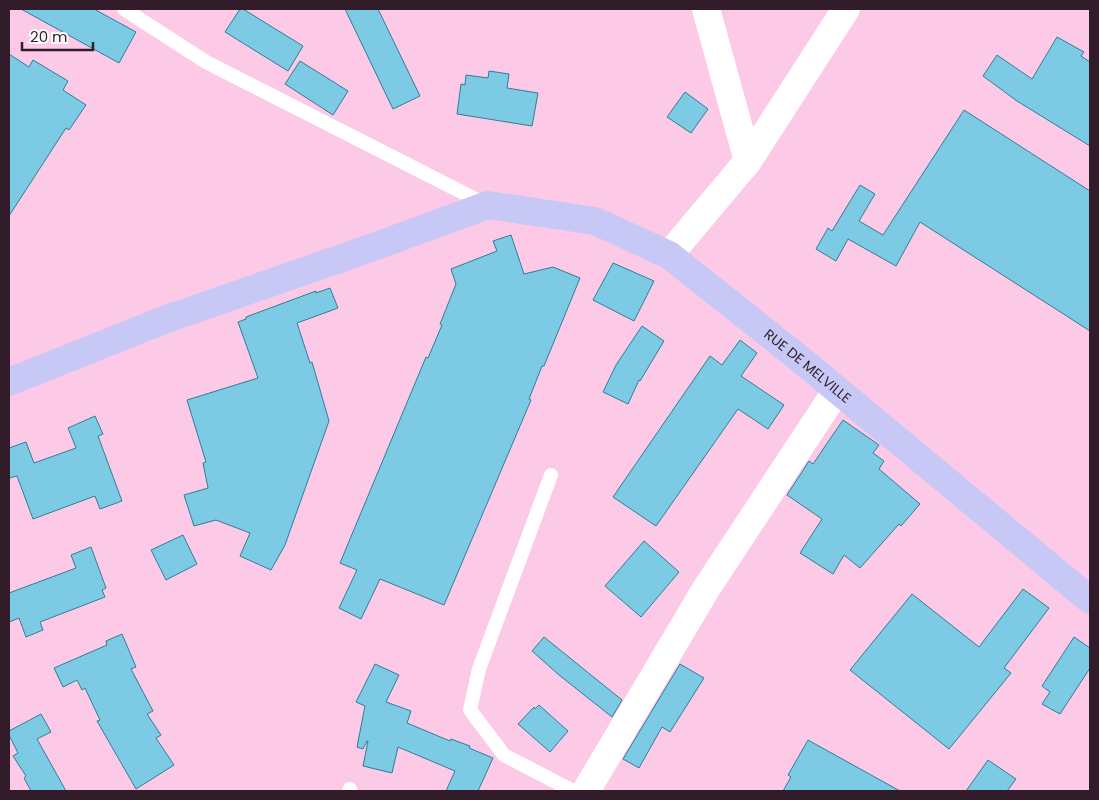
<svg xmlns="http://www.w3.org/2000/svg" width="1099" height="800" viewBox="0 0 1099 800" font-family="Poppins,sans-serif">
<rect width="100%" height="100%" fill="#fccae7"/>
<path fill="#7dcae4" stroke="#2e7e96" d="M21,9h73l42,23 -17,31z
M240,9h3l60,37 -15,25 -63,-39z
M345,9h33l42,87 -27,13z
M1057,37l27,15 -3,4 9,6v84l-73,-45 -34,-25 14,-21 35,24z
M9,54l20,13 4,-7 35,21 -5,9 23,15 -17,25 -3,-2 -57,88z
M300,61l48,30 -15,24 -48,-31z
M489,71l20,3 -2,14 31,5 -6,33 -75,-12 4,-30 4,1 1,-10 22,3z
M685,92l23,17 -17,24 -24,-16z
M964,110l126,81v140l-170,-109 -24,44 -48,-27 -12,22 -20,-12 12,-21 4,3 28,-46 15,9 -16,27 24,14z
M511,235l13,39 29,-7 27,11 -36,88h-2l-13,33 2,1 -87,205 -64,-26 -19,40 -22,-11 18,-38 -17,-7 86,-206 2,1 14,-33 -2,-1 16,-40 -5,-15 46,-18 -4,-10z
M613,263l41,18 -20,40 -41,-21z
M330,288l8,20 -41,15 13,40 2,-1 17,59 -44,124 -14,25 -31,-14 10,-23 -34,-13 -22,6 -10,-31 24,-7 -5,-25 3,-1 -19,-62 71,-22 -20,-56 8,-3v-2l43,-16 27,-10v2z
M642,326l22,15 -24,40 -1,-1 -11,24 -25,-12 13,-27z
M740,340l17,13 -16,23 43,29 -16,24 -30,-20 -82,117 -43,-29 97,-141 12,9z
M95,416l8,18 -5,2 24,65 -22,8 -5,-13 -62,23 -16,-43 -8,2v-30l17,-6 8,21 42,-15 -8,-20z
M843,420l36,25 -6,8 11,8 -5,8 41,35 -19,22 -2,-2 -39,44 -16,-13 -11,19 -33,-21 22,-34 -35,-24 22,-34 4,3z
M183,535l14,29 -31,16 -15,-30z
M644,541l35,31 -38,45 -36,-31z
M91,547l15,41 -4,2 3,7 -65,25 3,8 -17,7 -7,-19 -10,4v-29l67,-25 -5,-13z
M1023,589l26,19 -45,60 7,5 -62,76 -99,-79 62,-76 67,53z
M122,634l14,33 -5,2 22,42 -6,3 14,21 -5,3 18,27 -38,24 -39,-68 3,-1 -15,-32 -3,2 -5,-10 -14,7 -9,-19 53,-23 -1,-4z
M544,637l78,63 -10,17 -53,-42 -27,-24z
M1074,637l16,11v20l-30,46 -18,-10 8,-12 -8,-6z
M375,664l24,11 -13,27 25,9 -4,12 43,18 1,-2 19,7 -1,2 24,10 -15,33h-32l9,-20 -57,-24 -6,26 -29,-7 5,-25h-1l-4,8 -6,-2 8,-41 -9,-4z
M680,664l24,14 -34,54 -8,-5 -23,41 -16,-9z
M539,705l29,26 -18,21 -32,-28 16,-17 1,2z
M41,714l10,18 -14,7 29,52h-35l-7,-13 2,-2 -13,-20 5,-3 -9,-18v-4z
M808,740l92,51h-117l8,-14 -3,-2z
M988,760l28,19 -9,12h-41z"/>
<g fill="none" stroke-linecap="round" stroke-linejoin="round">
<path stroke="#fff" stroke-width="14" d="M124,9l82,53 281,143
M551,475l-72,194 -9,41 34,45 69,36
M349,791l1,-2"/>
<path stroke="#fff" stroke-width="28" d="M706,9l42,152
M669,255l79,-94 98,-152
M586,791l120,-202 131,-199"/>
<path stroke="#c7c8f5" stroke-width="28" id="s1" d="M9,382l155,-62 201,-70 123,-45 107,16 74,34 131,104 290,241"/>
</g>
<g text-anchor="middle" stroke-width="5" stroke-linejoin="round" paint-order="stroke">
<g font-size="14" fill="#321c2a" stroke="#fcfcfc">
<text dy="5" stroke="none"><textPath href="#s1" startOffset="878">RUE DE MELVILLE</textPath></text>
</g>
</g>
<rect width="1099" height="800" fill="none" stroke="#321c2a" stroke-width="20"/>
<path d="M22 42v8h71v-8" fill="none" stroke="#321c2a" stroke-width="2.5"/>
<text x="30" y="42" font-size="15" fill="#321c2a" stroke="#fcfcfc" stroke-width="4" paint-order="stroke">20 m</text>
</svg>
